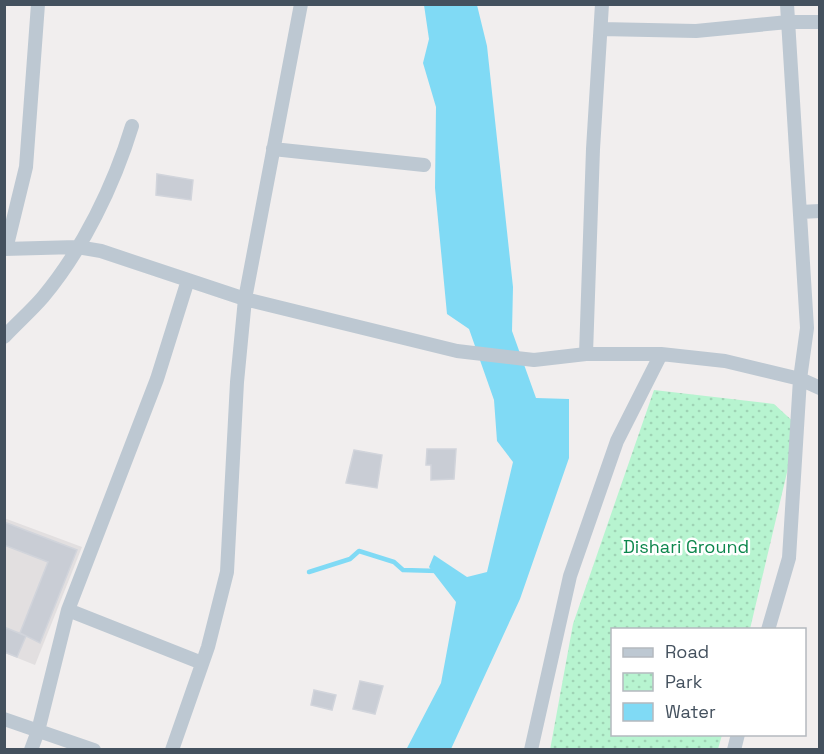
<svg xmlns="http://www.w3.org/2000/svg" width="824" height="754" viewBox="0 0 824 754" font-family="'Space Grotesk',sans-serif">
<defs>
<pattern id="park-dots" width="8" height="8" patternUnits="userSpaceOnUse" patternTransform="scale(1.5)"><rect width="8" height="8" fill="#b7f4d0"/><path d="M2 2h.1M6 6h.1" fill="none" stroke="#9fd3b5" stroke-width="1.8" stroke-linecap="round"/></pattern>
</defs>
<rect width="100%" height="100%" fill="#f1eeee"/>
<path fill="#e2dfe0" d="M4,518l78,29 -47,118 -30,-12z"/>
<path fill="url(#park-dots)" d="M654,390l120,14 24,22 -48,203 -138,1v104l110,1 -4,14 -168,1 23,-126z"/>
<path fill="#80daf5" d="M424,5h53l10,41 26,241 -1,44 24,67 33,1v59l-49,141 -69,150 -45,1 35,-67 15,-81 -27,-35 5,-12 33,22 20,-5 26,-110 -16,-21 -3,-41 -25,-71 -22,-15 -12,-126 1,-81 -13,-44 6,-24z"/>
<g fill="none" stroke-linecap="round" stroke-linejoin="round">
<path stroke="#80daf5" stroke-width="4.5" d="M309,572l41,-13 9,-8 35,11 9,8 35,1"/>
</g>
<path fill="#c9cdd5" stroke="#d1d4db" stroke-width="1.5" d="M157,174l36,6 -2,20 -35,-5z
M427,449h29l-2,30 -23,1v-15h-5z
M354,450l28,5 -5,33 -31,-5z
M4,522l73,28 -37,93 -20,-10 28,-71 -44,-17z
M4,627l22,9 -9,21 -13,-5z
M360,681l23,5 -8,28 -22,-5z
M314,690l22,5 -4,15 -21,-5z"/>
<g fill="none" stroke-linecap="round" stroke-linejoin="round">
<path stroke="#bdc8d2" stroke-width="14" d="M601,29l95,2 92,-9h32
M273,149l151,16
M800,212l20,-1
M4,249l73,-2 24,4 144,48 212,52 77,9 52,-6h75l64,7 75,18 7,-51 -20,-324
M6,249l20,-82 12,-163
M4,337c13,-14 27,-26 39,-40 40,-48 71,-112 89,-171
M586,354l7,-205 9,-145
M68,610l134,53
M768,630l21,-72 11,-179 20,9
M4,719l90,31
M31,750l7,-19 30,-121 89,-231 31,-99
M172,750l36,-103 19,-75 10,-190 8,-83 56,-295
M531,750l39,-174 47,-135 44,-87
M734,750l4,-16"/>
</g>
<g text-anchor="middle" stroke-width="5" stroke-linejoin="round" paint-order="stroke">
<g font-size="18" fill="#0d874d" stroke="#fff">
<text x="686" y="553">Dishari Ground</text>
</g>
</g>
<rect width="824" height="754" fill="none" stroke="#44515e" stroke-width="12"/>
<rect x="611" y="628" width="195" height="108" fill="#ffffff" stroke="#b4b9bf" stroke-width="1.5"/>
<rect x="623" y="648" width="30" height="9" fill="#bdc8d2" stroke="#b4b9bf" stroke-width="1.5"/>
<text x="665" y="658" font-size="18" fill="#44515e">Road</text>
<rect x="623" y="673" width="30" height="18" fill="url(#park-dots)" stroke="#b4b9bf" stroke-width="1.5"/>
<text x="665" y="688" font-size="18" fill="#44515e">Park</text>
<rect x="623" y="703" width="30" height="18" fill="#80daf5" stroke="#b4b9bf" stroke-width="1.5"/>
<text x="665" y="718" font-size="18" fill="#44515e">Water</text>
</svg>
